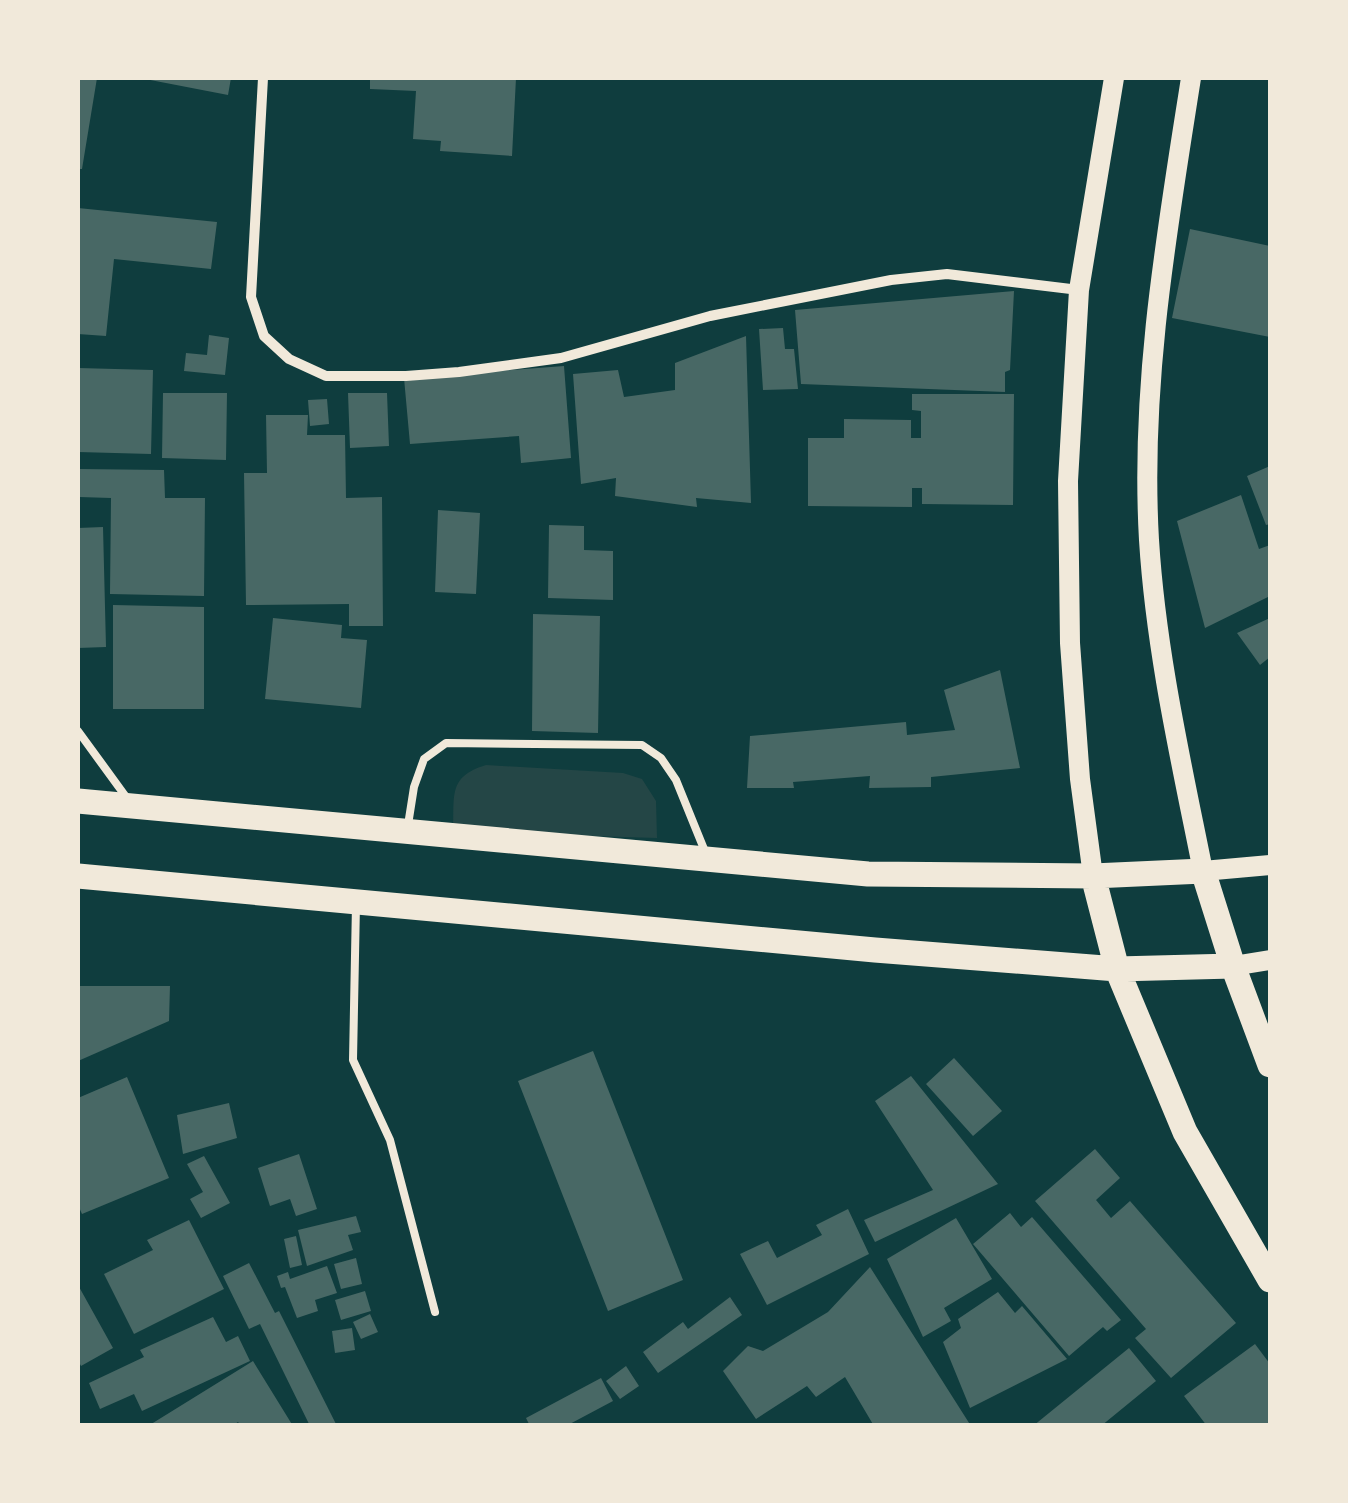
<svg xmlns="http://www.w3.org/2000/svg" width="1348" height="1503" viewBox="0 0 1348 1503" font-family="Arial,sans-serif">
<rect width="100%" height="100%" fill="#0f3d3e"/>
<path fill="#244646" d="M486,765l137,8 19,6 14,22 1,37 -204,-6c2,-36 -6,-55 33,-67z"/>
<path fill="#486865" d="M78,78h19l-15,91h-4z
M140,78h91l-3,17z
M370,78h146l-4,78 -72,-5 1,-10 -28,-2 3,-48 -46,-2z
M78,208l139,14 -6,47 -97,-10 -8,77 -28,-2z
M1190,229l80,17v91l-98,-19z
M1014,291l-4,79 -5,2v20l-204,-8 -6,-74z
M783,328l2,21h9l4,40 -35,1 -4,-61z
M209,335l20,3 -4,37 -41,-4 2,-18 21,2z
M746,336l5,167 -55,-5 1,9 -82,-11 1,-18 -35,6 -8,-110 45,-4 6,27 51,-7v-27z
M564,366l7,92 -50,5 -2,-27 -109,8 -6,-66z
M78,368l75,2 -2,84 -73,-2z
M163,393h64l-1,67 -64,-2z
M348,393h39l2,53 -39,2z
M912,394h102l-1,111 -91,-1v-16h-10v19l-104,-1v-68h36v-19l67,1v18h10v-27l-9,-1z
M327,399l2,25 -19,2 -2,-26z
M266,415h42l-1,20h38l1,63 36,-1 1,129h-34v-22l-103,1 -2,-132h23z
M1270,466v58l-4,1 -19,-49z
M78,469l86,1 1,28h40l-1,98 -94,-2 1,-96 -32,-1z
M1241,495l18,54 11,-4v51l-65,32 -28,-107z
M438,510l42,3 -4,81 -41,-2z
M549,525l35,1v24l29,1v49l-65,-2z
M103,527l3,120 -28,1v-120z
M113,605l91,2v102h-91z
M533,614l67,2 -2,117 -66,-2z
M273,618l69,7 -1,13 26,2 -6,68 -96,-9z
M1270,618v39l-10,8 -23,-32z
M1000,670l20,98 -89,9v10l-62,1 1,-12 -77,6 1,6h-47l3,-52 156,-14 1,13 48,-5 -11,-40z
M78,986h92l-1,35 -91,40z
M593,1051l90,229 -75,31 -90,-230z
M954,1058l48,53 -29,25 -47,-52z
M911,1076l87,108 -123,58 -11,-22 69,-30 -58,-89z
M127,1077l42,101 -87,36 -4,-9v-107z
M229,1103l8,35 -54,16 -6,-39z
M1095,1149l25,29 -24,22 15,18 19,-17 106,122 -65,55 -36,-40 11,-9 -111,-128z
M299,1154l18,55 -21,7 -6,-17 -20,7 -12,-38z
M204,1156l26,47 -29,15 -11,-19 13,-7 -16,-28z
M848,1209l21,45 -102,51 -27,-51 28,-13 9,17 45,-23 -6,-10z
M1010,1213l11,14 11,-10 89,103 -14,11 -4,-4 -34,29 -96,-112z
M356,1216l5,16 -13,3 5,15 -46,16 -9,-36z
M956,1218l36,61 -48,29 7,13 -28,16 -36,-78z
M189,1220l35,69 -90,45 -30,-60 49,-24 -6,-10z
M296,1236l6,29 -12,3 -6,-29z
M356,1258l6,26 -21,5 -7,-25z
M249,1263l26,50 4,-2 58,115h-27l-50,-102 -11,5 -26,-53z
M327,1266l10,27 -22,7 3,11 -21,7 -12,-31 -4,1 -4,-12 11,-4 2,7z
M870,1267l101,159h-97l-29,-49 -29,20 -9,-11 -51,33 -33,-48 25,-25 15,5 65,-39z
M78,1285l35,63 -32,18 -3,-6z
M365,1291l6,20 -30,9 -6,-20z
M998,1292l17,21 7,-7 45,53 -97,49 -27,-66 18,-14 -3,-9z
M730,1297l12,18 -84,58 -15,-21 40,-30 5,7z
M370,1314l8,18 -17,7 -8,-17z
M213,1317l13,25 12,-6 12,25 -108,50 -8,-17 -34,15 -11,-26 55,-26 -4,-7z
M352,1328l3,22 -20,3 -3,-22z
M1255,1344l15,20v62h-63l-23,-30z
M1129,1348l27,33 -55,45h-68z
M253,1361l40,65h-52l-3,-4 -6,4h-84z
M626,1366l13,20 -19,13 -14,-18z
M601,1378l12,23 -47,25h-36l-4,-8z"/>
<g fill="none" stroke-linecap="round" stroke-linejoin="round">
<path stroke="#f1e9da" stroke-width="8" d="M78,731l51,70
M408,825l6,-38 10,-28 22,-16 196,2 19,13 15,22 30,74
M356,904l-3,156 37,80 45,172"/>
<path stroke="#f1e9da" stroke-width="10" d="M263,78l-12,219 13,39 25,23 37,17h80l53,-4 102,-14 149,-42 181,-36 56,-6 132,16"/>
<path stroke="#f1e9da" stroke-width="20" d="M1191,78c-24,153 -51,306 -42,462 7,112 32,221 54,331l67,-6
M1093,876l-13,-97 -10,-136 -2,-162 11,-191 35,-212
M1233,966l37,-6"/>
<path stroke="#f1e9da" stroke-width="25" d="M78,801l790,73 225,2 110,-5 30,95 37,99
M78,876l797,74 242,19 116,-3
M1093,876l24,93 68,163 85,148"/>
</g>
<rect width="1348" height="1503" fill="none" stroke="#f1e9da" stroke-width="160"/>
</svg>
